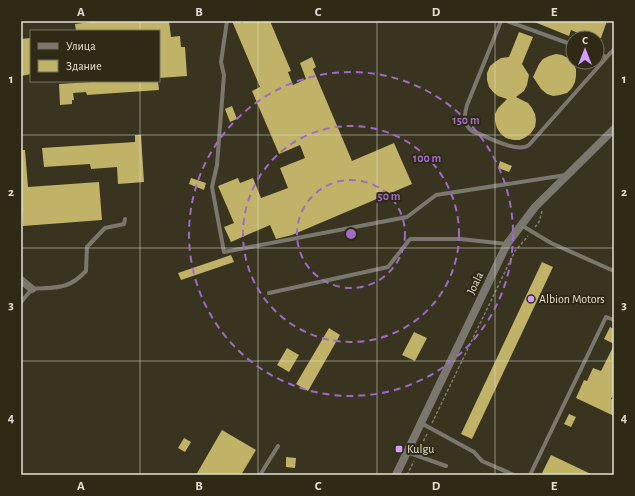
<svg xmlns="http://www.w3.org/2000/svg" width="635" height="496" viewBox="0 0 635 496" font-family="'Alegreya Sans',sans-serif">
<rect width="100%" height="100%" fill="#38341f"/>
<path fill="#c0b266" d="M99,21h70l2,16 9,-1 1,11h4l2,29 -28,2v-47h-83l-1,-7z
M232,21h8l1,2 6,-2h23l21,50 -3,1 5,13 13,-6 -6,-16 12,-6 4,10 -3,2 39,92 42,-18 18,41 -120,51 -16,4 -6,-14 -39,17 -7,-15 10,-4 -16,-37 20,-8 2,5 13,-5 8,20 27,-10 -8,-20 25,-10 -5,-13 -21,9 -27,-63 8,-4z
M532,21h75l-6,17h-17l1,-2 -14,-6 -2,6z
M519,32l14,5 -11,27 7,11 -2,10 -3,6 -8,6 12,6 4,5 3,6 1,6 -1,7 -4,6 -5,4 -6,3h-7l-7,-2 -5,-4 -4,-6 -2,-7v-7l3,-6 9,-9 -9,-3 -5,-4 -4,-5 -2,-7v-7l3,-7 5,-4 6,-4 8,-1z
M31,38v36l-10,2v-37z
M556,54l6,1 6,3 5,5 3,6v7l-1,6 -3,6 -5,5 -7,2 -7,1 -6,-2 -6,-5 -8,-12 6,-13 4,-5 6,-3z
M108,81h50l1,9 -72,5 -1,-3 -13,1 1,7h-2v4l-12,1 -1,-21z
M232,106l5,13 -7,3 -5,-13z
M135,135h6l3,47 -26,2 -1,-17 -26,2 -1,-5 -46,3 -2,-19 93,-6z
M21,150h4l3,37 71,-5 3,38 -79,6 -2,-32z
M500,161l12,5 -3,6 -11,-4z
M191,178l15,5 -2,7 -15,-6z
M231,255l3,7 -53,18 -3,-7z
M542,262l11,5 -81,172 -11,-5z
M610,327l4,2v15l-10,-5z
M329,328l11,7 -32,56 -12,-7z
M414,332l13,6 -12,23 -13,-6z
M614,345v48l-3,6 3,1v16l-38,-18 8,-18 3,1 6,-13 8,3z
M287,348l12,7 -10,17 -12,-7z
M569,414l7,3 -5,10 -7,-3z
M222,430l34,20 -15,25h-45z
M184,438l7,4 -6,10 -7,-4z
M551,455l42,20h-47l-4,-2z
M286,457l10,1 -1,10 -9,-1z"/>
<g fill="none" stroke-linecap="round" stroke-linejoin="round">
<path stroke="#817e6d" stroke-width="1.5" stroke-dasharray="3 2" stroke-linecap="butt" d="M535,227l4,-5 3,-11
M432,423l83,-172 13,-15
M419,450l8,-16
M407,475l7,-14"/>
<path stroke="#7a786e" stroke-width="4" d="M227,21l-6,41 3,13 -7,90 -5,22 12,65 183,-35 29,-22 130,-20
M501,21l-34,84c-3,10 -4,19 5,26 14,5 45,23 57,14l85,-96
M507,21l66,24
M597,54l10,3
M521,225l30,18 63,28
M269,293l119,-26 22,-28h50l47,5
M21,302l11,-13c25,-2 36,1 54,-18l1,-24 18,-19 19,-4 1,-5
M421,423l53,29 8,9 32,14
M407,452l39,14
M260,475l18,-29
M530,475l76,-158 8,3"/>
<path stroke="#7a786e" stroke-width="8" d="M21,280l11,9
M396,475l111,-231 28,-37 79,-78"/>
</g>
<path fill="none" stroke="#e2e0d4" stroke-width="1" stroke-opacity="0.55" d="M140,21v10M258,21v454M377,21v454M495,21v454M140,81v394M21,135h593M21,248h593M21,361h593"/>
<g fill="none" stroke="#9f6bc6" stroke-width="2" stroke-dasharray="7 5">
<circle cx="351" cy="234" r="54"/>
<circle cx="351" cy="234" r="108"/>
<circle cx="351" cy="234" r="162"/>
</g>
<g fill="#d39cfd" stroke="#2e2a15" stroke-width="1.5">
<circle cx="531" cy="299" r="4"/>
<rect x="395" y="445" width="8" height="8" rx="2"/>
</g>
<g text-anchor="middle" stroke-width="4" stroke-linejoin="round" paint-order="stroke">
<g font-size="12" fill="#e2e0d4" stroke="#2e2a15">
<text transform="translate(475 283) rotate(-64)" y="4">Joala</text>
</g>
<g font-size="12" fill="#e2e0d4" stroke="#2e2a15" text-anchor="start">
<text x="539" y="303">Albion Motors</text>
<text x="407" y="453">Kulgu</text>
</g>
</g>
<circle cx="351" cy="234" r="6" fill="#9f6bc6" stroke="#2e2a15" stroke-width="2"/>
<g font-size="12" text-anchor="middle" font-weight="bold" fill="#9f6bc6" stroke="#2e2a15" stroke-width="4" stroke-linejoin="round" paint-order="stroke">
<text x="466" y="124">150 m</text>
<text x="427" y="162">100 m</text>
<text x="389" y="200">50 m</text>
</g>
<rect width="635" height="496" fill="none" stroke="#2e2a15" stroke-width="44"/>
<rect x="30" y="30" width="130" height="52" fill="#2e2a15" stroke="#767361"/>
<rect x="38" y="43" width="20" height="6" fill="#7a786e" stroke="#767361"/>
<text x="66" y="50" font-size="12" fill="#e2e0d4">Улица</text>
<rect x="38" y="60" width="20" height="12" fill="#c0b266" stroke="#767361"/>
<text x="66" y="70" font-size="12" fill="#e2e0d4">Здание</text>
<g transform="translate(585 50)"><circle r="19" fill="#2e2a15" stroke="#767361"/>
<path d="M0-3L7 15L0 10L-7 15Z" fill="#d39cfd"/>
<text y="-6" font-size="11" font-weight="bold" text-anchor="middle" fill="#e2e0d4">С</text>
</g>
<rect x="22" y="22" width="591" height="452" fill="none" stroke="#e2e0d4" stroke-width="1.5"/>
<g font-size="13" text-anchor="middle" font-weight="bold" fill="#e2e0d4">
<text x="81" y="16">A</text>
<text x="199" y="16">B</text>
<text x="318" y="16">C</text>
<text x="436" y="16">D</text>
<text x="554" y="16">E</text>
<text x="11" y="83">1</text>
<text x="624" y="83">1</text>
<text x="11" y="196">2</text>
<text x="624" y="196">2</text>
<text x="11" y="309">3</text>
<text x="624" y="309">3</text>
<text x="11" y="422">4</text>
<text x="624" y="422">4</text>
<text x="81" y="490">A</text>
<text x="199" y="490">B</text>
<text x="318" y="490">C</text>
<text x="436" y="490">D</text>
<text x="554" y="490">E</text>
</g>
</svg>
